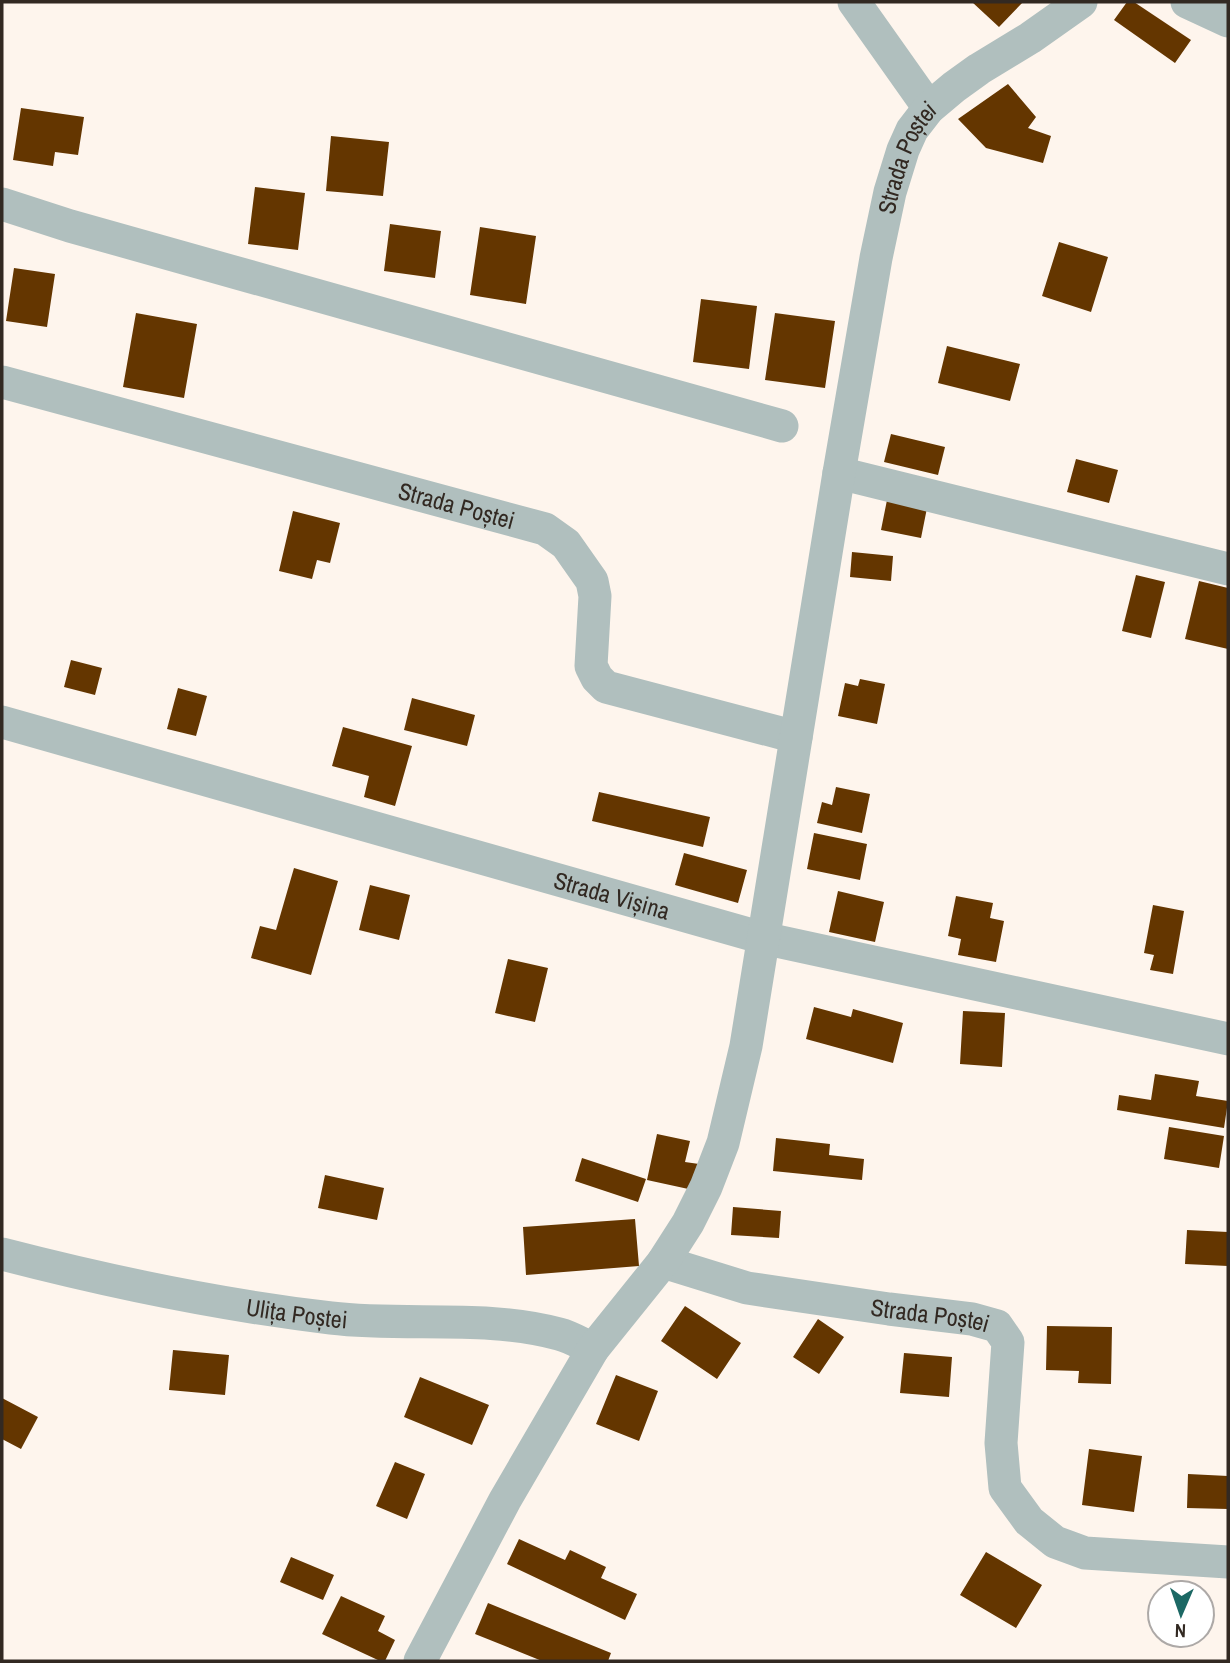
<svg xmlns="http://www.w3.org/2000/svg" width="1230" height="1663" font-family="'Archivo Narrow',sans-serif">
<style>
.building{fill:#643600}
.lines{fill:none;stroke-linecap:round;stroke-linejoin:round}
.minor{stroke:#b0bfbe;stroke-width:33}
.labels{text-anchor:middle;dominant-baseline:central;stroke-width:7;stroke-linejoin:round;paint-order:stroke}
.street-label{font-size:24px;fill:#322922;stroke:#fff}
</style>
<rect width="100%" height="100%" fill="#fef5ed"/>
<path class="building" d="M972 2H1023L999 27Z
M1127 2H1134L1191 40 1175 63 1114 20Z
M1008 84 1036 117 1028 128 1051 136 1043 163 986 148 958 119Z
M21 108 84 117 78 155 55 152 53 166 13 160Z
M331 136 389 142 383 196 326 191Z
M255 187 305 193 298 250 248 244Z
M390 224 441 231 435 278 384 271Z
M480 227 536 236 526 304 470 295Z
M1059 242 1108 257 1091 312 1042 296Z
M14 268 55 274 47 327 6 321Z
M701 299 757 306 749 369 693 362Z
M136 313 197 324 184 398 123 387Z
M775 313 835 321 825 388 765 380Z
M947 346 1020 364 1010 401 938 383Z
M891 434 945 447 938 475 884 462Z
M1076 459 1118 470 1109 503 1067 492Z
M889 490 929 498 921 538 881 530Z
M293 511 340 523 330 563 317 560 312 579 279 571Z
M852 552 893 556 891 581 850 577Z
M1136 575 1165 582 1151 638 1122 631Z
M1199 581 1228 588V649L1185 639Z
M71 660 102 668 95 695 64 687Z
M860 679 885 684 877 724 838 716 845 683 858 686Z
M178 688 207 696 196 736 167 729Z
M412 698 475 715 467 746 404 730Z
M343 727 412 746 395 806 364 797 369 776 332 766Z
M836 787 870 794 862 833 817 823 822 802 832 805Z
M599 792 710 817 703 847 592 821Z
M814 833 867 844 860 880 807 869Z
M684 853 747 870 738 903 675 885Z
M294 868 338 881 311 975 251 958 260 926 276 930Z
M370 885 410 895 399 940 359 930Z
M838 891 884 902 875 942 829 932Z
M956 896 993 903 990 918 1004 921 996 962 958 955 961 939 948 936Z
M1153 905 1184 911 1173 974 1150 970 1154 955 1144 953Z
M508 959 548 968 535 1022 495 1013Z
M814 1007 851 1017 853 1009 903 1023 893 1063 806 1039Z
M963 1011 1005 1013 1002 1067 960 1064Z
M1155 1074 1199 1081 1196 1096 1228 1101 1224 1128 1117 1110 1119 1095 1151 1100Z
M1169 1127 1224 1136 1219 1168 1164 1159Z
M657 1134 690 1141 685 1162 699 1164 693 1190 647 1180Z
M776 1138 830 1144 829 1155 864 1159 862 1180 773 1171Z
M582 1158 646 1179 638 1202 575 1181Z
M325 1175 384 1188 377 1220 318 1208Z
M733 1207 781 1211 779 1238 731 1235Z
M635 1219 639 1266 526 1275 523 1227Z
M1187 1230 1228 1232V1266L1185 1264Z
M685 1306 741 1343 717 1379 661 1341Z
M818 1319 844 1337 819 1374 793 1357Z
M1047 1326 1112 1327 1111 1384 1078 1383 1079 1371 1046 1370Z
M173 1350 229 1355 225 1395 169 1390Z
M904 1353 952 1357 949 1397 900 1393Z
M616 1375 658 1391 639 1441 596 1424Z
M420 1377 489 1405 472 1445 404 1417Z
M2 1398 38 1417 21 1449 2 1439Z
M1089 1449 1142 1456 1134 1512 1082 1505Z
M395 1462 425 1474 407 1519 376 1506Z
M1188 1474 1228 1476V1509L1187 1508Z
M519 1539 565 1560 570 1550 606 1567 601 1578 637 1594 625 1620 507 1564Z
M986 1552 1042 1585 1016 1628 960 1595Z
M291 1557 334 1575 323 1600 280 1582Z
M341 1596 385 1616 378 1631 395 1640 385 1661H380L322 1634Z
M488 1603 611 1653 608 1661H542L475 1634Z"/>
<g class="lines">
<g class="minor">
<path d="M854 2 929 108"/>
<path d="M1187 2 1228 21"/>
<path d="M2 204 70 226 782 426"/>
<path id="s1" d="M2 382 545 529 566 544 592 581 595 596 591 666 597 678 606 687 796 737"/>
<path d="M839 473 1228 569"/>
<path id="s2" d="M2 722 763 938 1228 1039"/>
<path id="s3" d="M2 1254C110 1282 220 1305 331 1318 406 1327 485 1314 559 1334 571 1337 582 1344 593 1349"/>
<path id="s4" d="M663 1262 747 1288 889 1309 972 1319 997 1326 1008 1342 1001 1443 1005 1488 1029 1521 1055 1542 1085 1553 1228 1562"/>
<path id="s5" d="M420 1661 505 1500 593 1349 663 1262 688 1223 706 1187 723 1143 746 1046 839 473 876 258 890 192 903 150 912 130 929 108 954 87 979 69 1030 38 1081 2"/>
</g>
</g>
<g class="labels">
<g class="street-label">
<text stroke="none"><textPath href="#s5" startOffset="1606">Strada Poștei</textPath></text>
<text stroke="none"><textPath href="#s1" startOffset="471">Strada Poștei</textPath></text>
<text stroke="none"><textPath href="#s2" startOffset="634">Strada Vișina</textPath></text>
<text stroke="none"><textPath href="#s3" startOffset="301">Ulița Poștei</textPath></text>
<text stroke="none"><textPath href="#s4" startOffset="273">Strada Poștei</textPath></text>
</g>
</g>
<rect width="1230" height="1663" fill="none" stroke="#322922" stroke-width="7"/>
<g transform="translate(1181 1614) rotate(182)"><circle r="33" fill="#ffffff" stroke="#ada9a7" stroke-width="2"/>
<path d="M0-5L12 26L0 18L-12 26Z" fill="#1c6864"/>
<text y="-10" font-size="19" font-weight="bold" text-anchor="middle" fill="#322922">N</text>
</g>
</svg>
